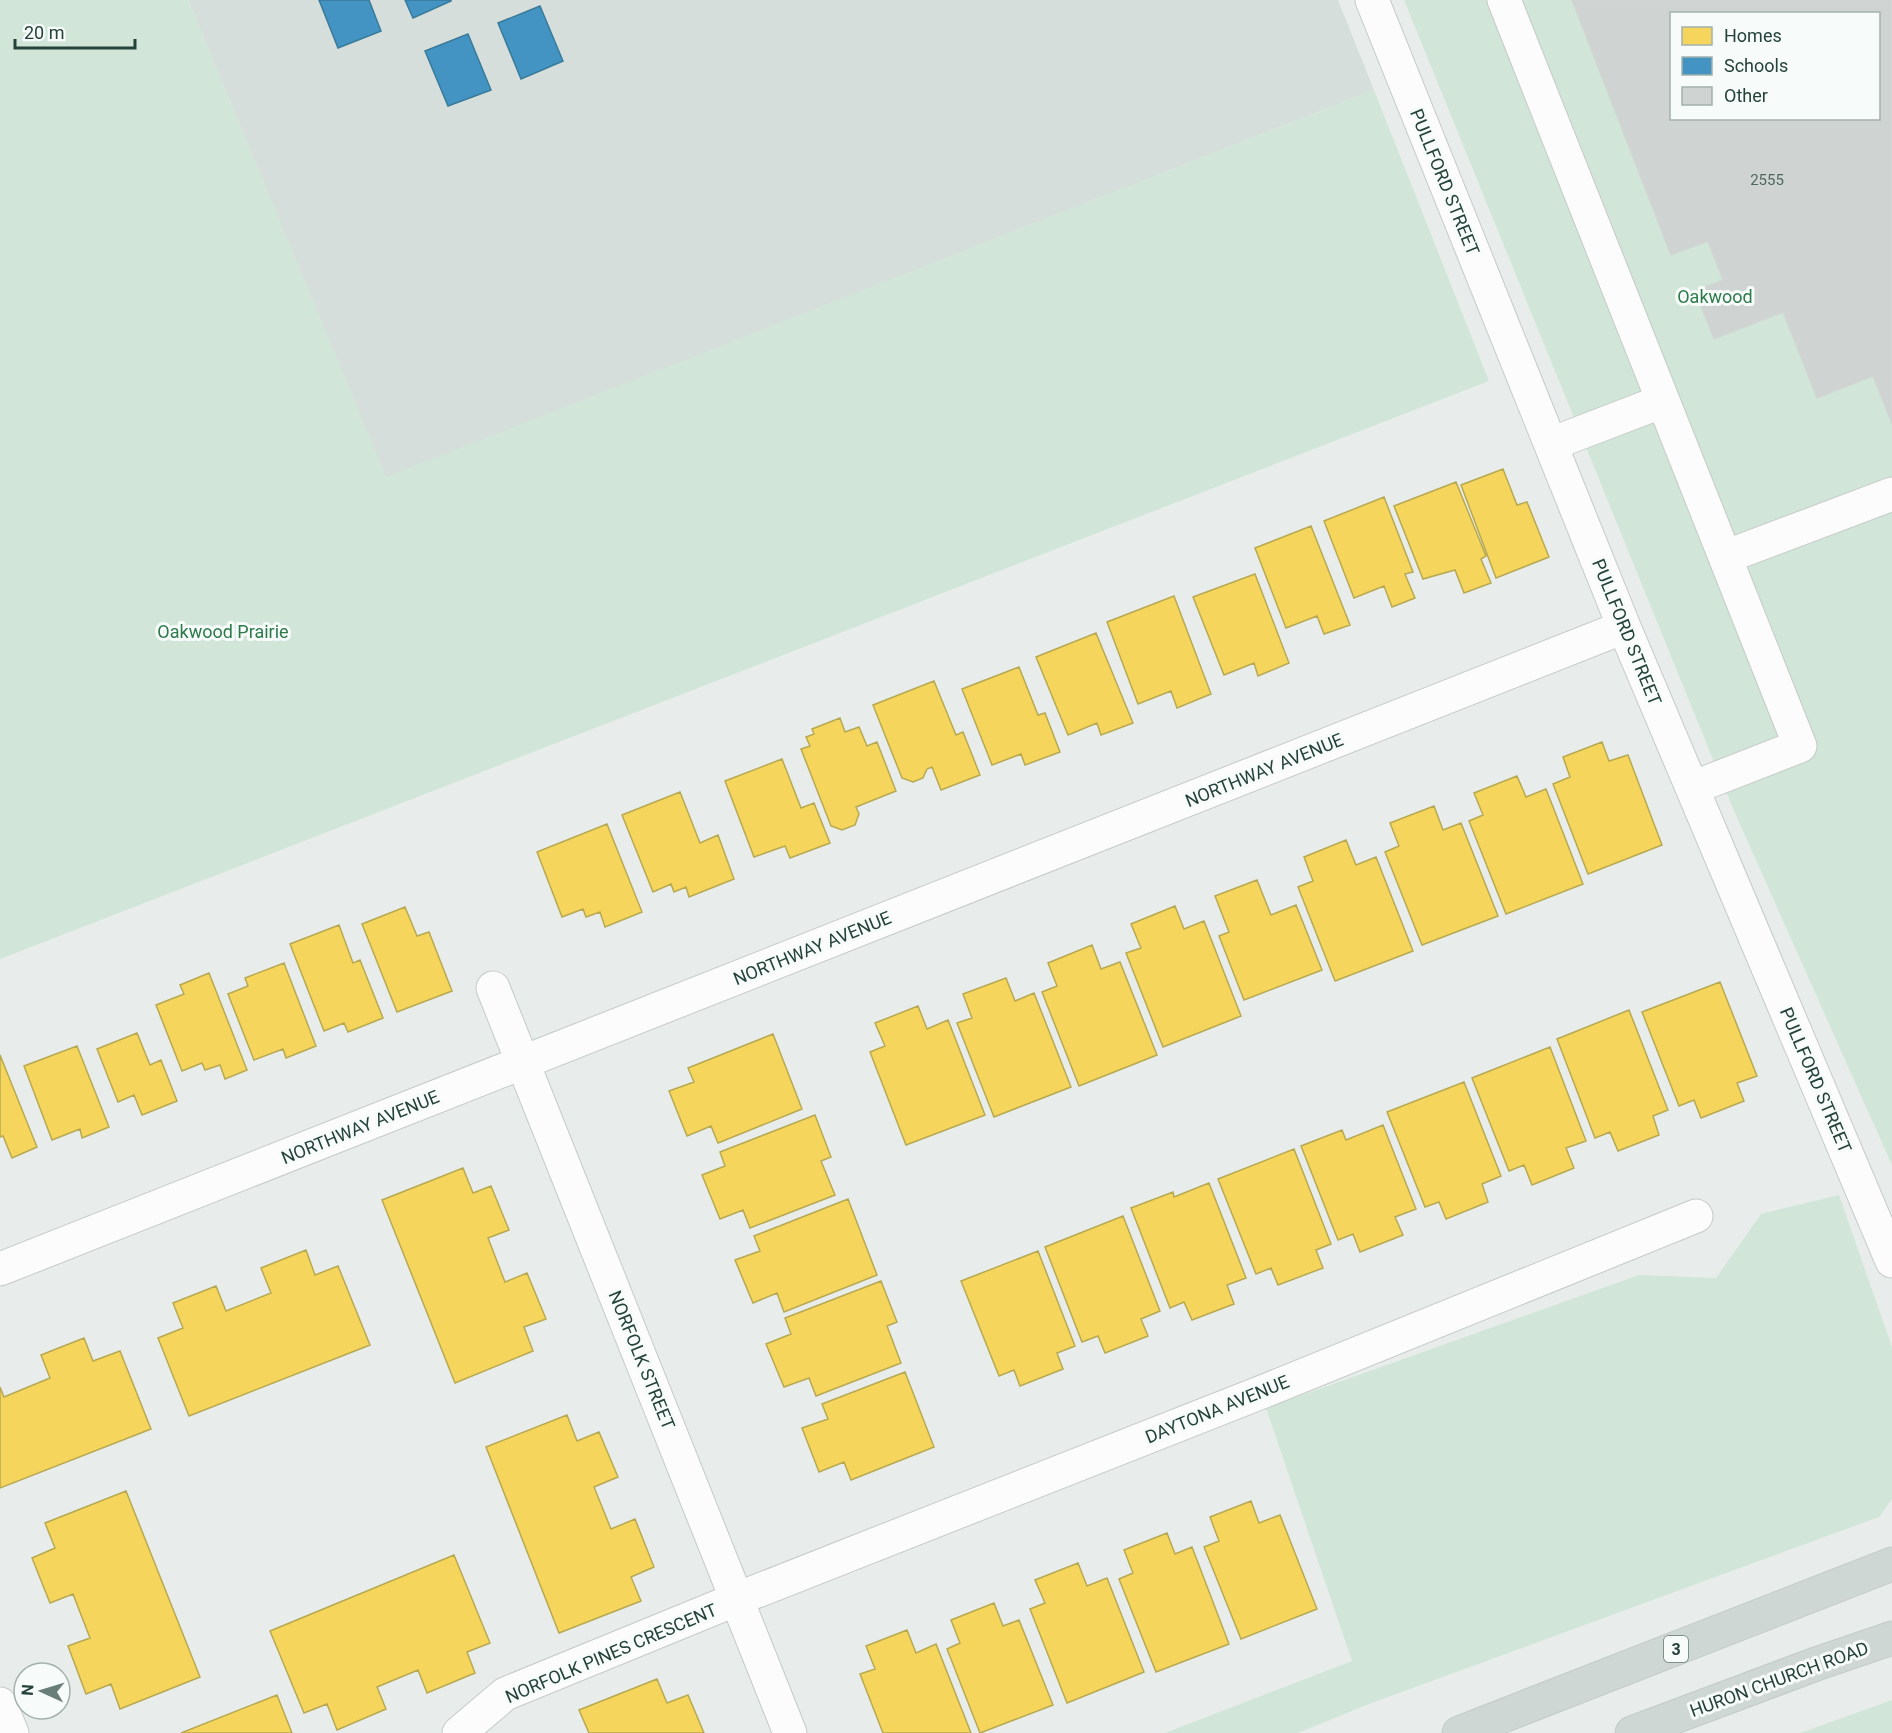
<svg xmlns="http://www.w3.org/2000/svg" width="1892" height="1733" font-family="Roboto,sans-serif">
<style>
.built{fill:#d6dedb}
.green{fill:#d1e6d8;fill-rule:evenodd}
.homes{fill:#f6d55c;stroke:#b7a952;stroke-width:1.5}
.schools{fill:#4393c3;stroke:#3a7b9a;stroke-width:1.5}
.building{fill:#cfd4d2;stroke:#d1d6d4;stroke-width:1.5;fill-rule:evenodd}
.lines{fill:none;stroke-linecap:round;stroke-linejoin:round}
.minor-casing{stroke:#c5cac8;stroke-width:35}
.major-casing{stroke:#c3ccc9;stroke-width:35}
.minor{stroke:#fcfcfc;stroke-width:33}
.major{stroke:#cfd7d5;stroke-width:33}
.labels{text-anchor:middle;dominant-baseline:central;stroke-width:6;stroke-linejoin:round;paint-order:stroke}
.number-label{font-size:15px;fill:#506761}
.shield{fill:#f7fbf9;stroke:#637a73;stroke-width:1.5}
.shield-label{font-size:16px;font-weight:bold;fill:#24423a}
.street-label{font-size:18px;fill:#24423a;stroke:#f7fbf9}
.park-label{font-size:18px;fill:#2d7a4b;stroke:#f7fbf9}
</style>
<rect width="100%" height="100%" fill="#e8edeb"/>
<path class="built" d="M188 0H1338L1374 90 386 478Z"/>
<path class="green" d="M0 0H188L386 477 1374 90 1489 381 0 959Z
M1404 0H1892V1165L1734 811ZM1672 14H1878V118H1672Z
M1839 1195 1892 1347V1499L1879 1517 1369 1704 1298 1733H1165L1352 1661 1266 1408 1639 1275 1716 1278 1761 1214Z
M1892 1700V1733H1800Z"/>
<path class="homes" d="M1503 469 1517 505 1527 502 1549 557 1496 578 1461 485Z
M1456 482 1486 556 1481 559 1491 583 1464 593 1455 570 1423 579 1394 506Z
M1384 497 1413 572 1405 574 1415 598 1392 607 1384 586 1354 598 1324 521Z
M1311 526 1350 625 1324 634 1317 616 1286 628 1255 548Z
M1255 574 1289 663 1258 676 1254 663 1224 675 1193 597Z
M1174 596 1211 694 1177 708 1171 691 1138 704 1107 622Z
M1096 633 1133 723 1101 735 1097 723 1068 735 1036 657Z
M1019 667 1038 715 1045 713 1060 752 1025 765 1021 754 992 765 962 689Z
M934 681 956 735 963 732 980 775 941 790 932 767 927 769 923 778 913 782 902 778 873 705Z
M840 718 845 732 859 727 867 746 877 742 896 791 856 807 859 814 855 825 842 830 831 826 801 749 810 746 806 737 814 734 812 729Z
M1602 742 1609 761 1628 755 1662 845 1588 874 1553 784 1570 777 1563 757Z
M782 759 801 808 814 803 830 843 790 858 785 846 754 857 725 781Z
M1517 776 1526 797 1546 789 1583 884 1506 914 1469 821 1483 815 1474 793Z
M680 792 700 843 718 835 734 879 689 897 686 887 674 892 671 884 653 892 622 815Z
M1434 806 1443 830 1461 823 1498 916 1422 945 1385 852 1399 846 1390 823Z
M607 824 642 912 605 927 600 912 586 917 583 909 562 917 537 852Z
M1346 840 1356 865 1376 857 1413 951 1335 981 1298 887 1313 881 1304 857Z
M1257 880 1271 915 1296 905 1322 970 1244 1000 1219 936 1229 932 1215 896Z
M1175 906 1184 929 1204 921 1241 1016 1163 1047 1126 953 1141 948 1131 924Z
M405 907 417 936 429 932 452 991 397 1012 362 924Z
M339 925 353 963 360 960 383 1018 348 1032 344 1023 324 1031 290 944Z
M1092 945 1101 969 1120 962 1157 1055 1079 1086 1042 992 1057 986 1048 963Z
M284 963 316 1046 286 1058 283 1049 254 1060 228 994 248 986 245 978Z
M209 973 247 1070 225 1079 220 1065 205 1070 202 1063 182 1071 156 1005 184 994 180 985Z
M1006 978 1015 1001 1034 993 1071 1087 994 1117 957 1023 972 1018 963 994Z
M1720 982 1757 1076 1737 1083 1744 1101 1701 1118 1694 1100 1679 1106 1642 1012Z
M918 1006 927 1029 948 1020 985 1115 906 1145 870 1052 885 1046 875 1023Z
M1629 1010 1668 1110 1653 1116 1659 1135 1618 1151 1610 1132 1595 1138 1557 1039Z
M137 1033 150 1065 161 1060 177 1101 142 1115 134 1095 118 1102 97 1049Z
M773 1034 802 1109 718 1143 711 1126 687 1136 669 1091 694 1082 688 1068Z
M77 1046 109 1127 82 1138 80 1129 52 1140 24 1066Z
M1550 1047 1586 1141 1566 1148 1574 1168 1532 1185 1524 1165 1509 1171 1472 1078Z
M0 1055 37 1147 12 1158 3 1136 0 1137Z
M1464 1082 1501 1176 1482 1184 1488 1202 1446 1219 1439 1202 1425 1207 1387 1112Z
M815 1115 831 1157 821 1161 835 1195 750 1228 743 1210 720 1219 702 1175 725 1166 720 1152Z
M1383 1125 1416 1209 1395 1217 1403 1235 1360 1252 1353 1234 1338 1240 1301 1146 1342 1130 1346 1140Z
M1294 1149 1331 1244 1316 1250 1323 1268 1278 1285 1271 1268 1256 1274 1218 1179Z
M463 1168 473 1193 491 1186 509 1230 488 1238 505 1282 527 1273 546 1319 524 1327 533 1351 455 1383 382 1200Z
M1209 1183 1246 1278 1227 1285 1234 1304 1192 1320 1184 1302 1170 1308 1131 1208 1173 1192 1174 1197Z
M848 1199 877 1275 784 1312 777 1293 753 1303 735 1260 760 1251 754 1236Z
M1123 1216 1160 1311 1141 1319 1148 1336 1105 1353 1098 1336 1082 1342 1045 1247Z
M306 1250 315 1275 338 1266 370 1345 189 1416 158 1338 183 1328 173 1303 216 1286 226 1311 271 1293 261 1268Z
M1038 1251 1075 1346 1057 1353 1063 1369 1020 1386 1014 1370 999 1376 961 1281Z
M881 1281 897 1322 887 1326 901 1363 816 1396 809 1378 784 1387 766 1344 791 1334 785 1318Z
M84 1338 93 1361 120 1351 151 1429 0 1488V1387L4 1397 50 1378 41 1355Z
M905 1372 934 1447 851 1480 844 1462 819 1472 802 1428 828 1419 822 1404Z
M567 1415 577 1441 599 1432 618 1477 594 1487 611 1529 635 1519 654 1567 631 1577 641 1601 559 1633 486 1447Z
M126 1491 200 1677 120 1709 111 1684 86 1694 68 1646 90 1638 73 1594 50 1603 32 1558 55 1548 45 1523Z
M1251 1501 1259 1523 1280 1515 1317 1609 1241 1639 1204 1547 1219 1541 1210 1517Z
M1167 1533 1175 1554 1192 1547 1229 1644 1156 1672 1119 1579 1133 1573 1124 1550Z
M454 1555 490 1643 467 1652 475 1673 427 1693 418 1670 377 1687 386 1709 337 1730 327 1704 304 1713 270 1631Z
M1078 1563 1087 1586 1107 1578 1144 1672 1067 1703 1030 1609 1045 1603 1035 1580Z
M994 1603 1003 1626 1019 1620 1053 1705 980 1733 947 1649 960 1643 951 1620Z
M907 1630 916 1653 936 1644 971 1733H883L860 1674 875 1669 866 1646Z
M657 1679 667 1703 688 1695 704 1733H589L579 1710Z
M277 1695 292 1733H181Z"/>
<path class="schools" d="M319 0H369L381 31 338 48Z
M405 0H451V1L413 18Z
M540 6 563 61 521 79 498 23Z
M468 34 491 90 448 106 425 51Z"/>
<path class="building" d="M1572 0H1892V424L1873 376 1817 398 1783 312 1714 339 1695 291 1723 280 1708 241 1671 255ZM1672 14H1878V118H1672Z"/>
<g class="lines">
<defs>
<path id="minor" d="M1372 0 1624 627 1892 1261
M1504 0 1800 746 1692 788
M1551 444 1663 401
M1725 557 1892 494
M493 988 790 1733
M0 1269 1624 627
M0 1704 12 1733
M459 1733 505 1694 737 1599 1267 1390 1696 1216"/>
<path id="major" d="M1459 1733 1892 1564
M1632 1733 1816 1664 1892 1638"/>
</defs>
<use href="#minor" class="minor-casing"/>
<use href="#major" class="major-casing"/>
<use href="#minor" class="minor"/>
<use href="#major" class="major"/>
</g>
<g class="labels">
<g class="number-label">
<text x="1767" y="180">2555</text>
</g>
<rect class="shield" x="1664" y="1636" width="24" height="26" rx="4.5"/>
<g class="shield-label">
<text x="1676" y="1649">3</text>
</g>
<g class="street-label">
<text transform="translate(1445 182) rotate(68)">PULLFORD STREET</text>
<text transform="translate(1627 632) rotate(68)">PULLFORD STREET</text>
<text transform="translate(1264 770) rotate(-22)">NORTHWAY AVENUE</text>
<text transform="translate(812 948) rotate(-22)">NORTHWAY AVENUE</text>
<text transform="translate(1816 1080) rotate(67)">PULLFORD STREET</text>
<text transform="translate(360 1127) rotate(-22)">NORTHWAY AVENUE</text>
<text transform="translate(642 1360) rotate(68)">NORFOLK STREET</text>
<text transform="translate(1217 1409) rotate(-22)">DAYTONA AVENUE</text>
<text transform="translate(611 1653) rotate(-23)">NORFOLK PINES CRESCENT</text>
<text transform="translate(1779 1679) rotate(-20)">HURON CHURCH ROAD</text>
</g>
<g class="park-label">
<text x="1715" y="296">Oakwood</text>
<text x="223" y="631">Oakwood Prairie</text>
</g>
</g>
<rect x="1670" y="12" width="210" height="108" fill="#f7fbf9" stroke="#a3b1ad" stroke-width="1.5"/>
<rect x="1682" y="27" width="30" height="18" fill="#f6d55c" stroke="#a3b1ad" stroke-width="1.5"/>
<text x="1724" y="42" font-size="18" fill="#24423a">Homes</text>
<rect x="1682" y="57" width="30" height="18" fill="#4393c3" stroke="#a3b1ad" stroke-width="1.5"/>
<text x="1724" y="72" font-size="18" fill="#24423a">Schools</text>
<rect x="1682" y="87" width="30" height="18" fill="#cfd4d2" stroke="#a3b1ad" stroke-width="1.5"/>
<text x="1724" y="102" font-size="18" fill="#24423a">Other</text>
<g transform="translate(42 1691) rotate(274)"><circle r="28" fill="#f7fbf9" stroke="#a3b1ad" stroke-width="1.5"/>
<path d="M0-4.5L10 22L0 15L-10 22Z" fill="#697e78"/>
<text y="-9" font-size="16" font-weight="bold" text-anchor="middle" fill="#24423a">N</text>
</g>
<path d="M15 39v9h120v-9" fill="none" stroke="#24423a" stroke-width="3"/>
<text x="24" y="39" font-size="18" fill="#24423a" stroke="#f7fbf9" stroke-width="4.5" paint-order="stroke">20 m</text>
</svg>
